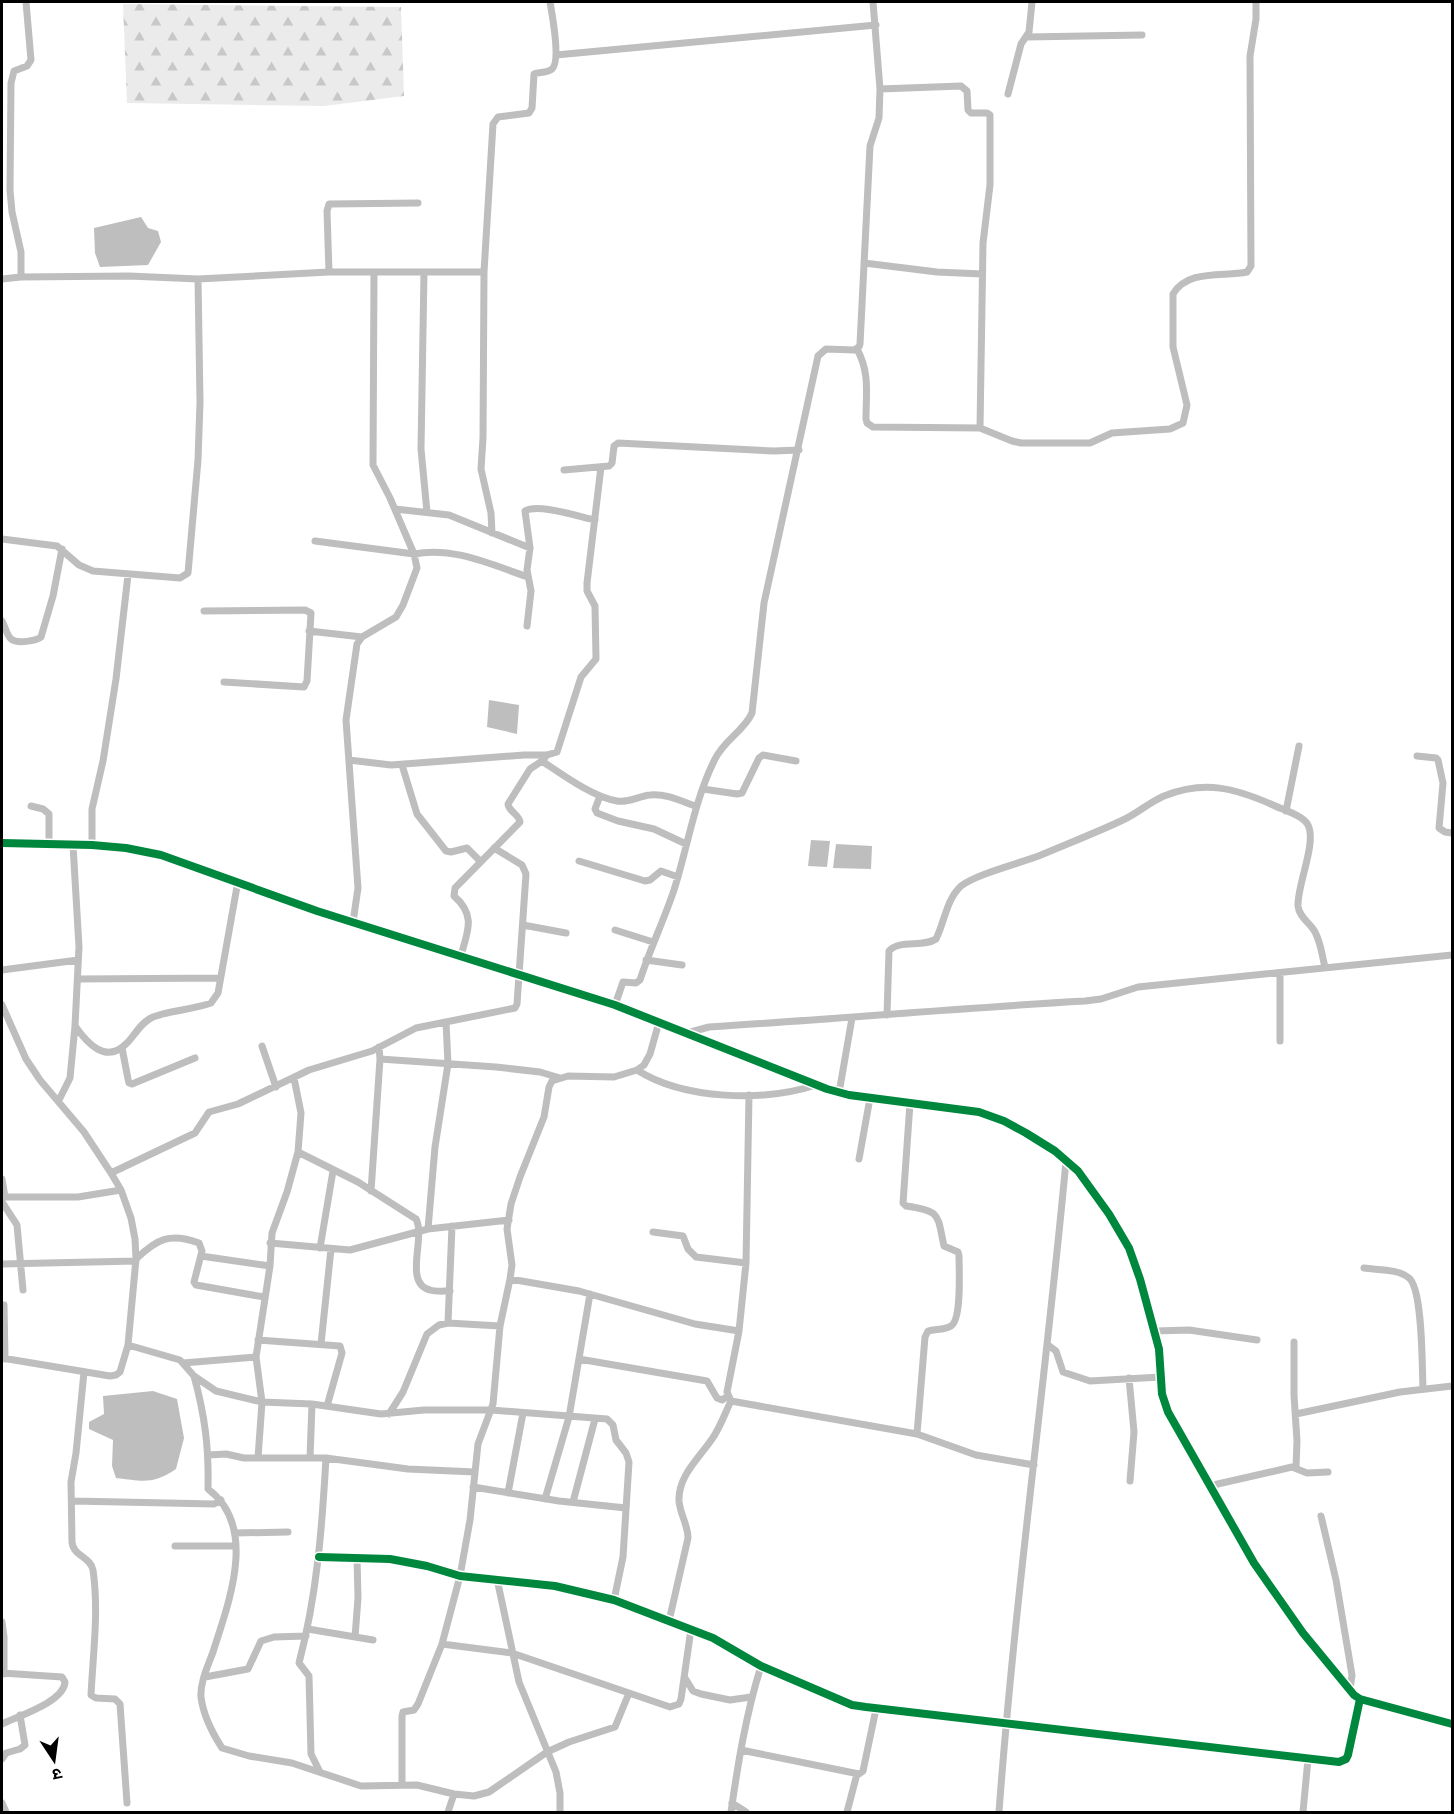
<svg xmlns="http://www.w3.org/2000/svg" width="1454" height="1814" font-family="'IBM Plex Sans','Noto Sans Devanagari',sans-serif">
<style>
.forest{fill:url(#forest-firs)}
.water{fill:#bebebe}
.lines{fill:none;stroke-linecap:round;stroke-linejoin:round}
.minor{stroke:#bebebe;stroke-width:7}
.tertiary{stroke:#bebebe;stroke-width:8}
.cycleway-casing{stroke:#fff;stroke-width:11}
.cycleway{stroke:#00873e;stroke-width:8}
</style>
<defs>
<pattern id="forest-firs" width="22" height="20" patternUnits="userSpaceOnUse" patternTransform="scale(1.5)"><rect width="22" height="20" fill="#ebebeb"/><path d="M5 1l3.5 6h-7zM16 11l3.5 6h-7z" fill="#c8c8c8"/></pattern>
</defs>
<rect width="100%" height="100%" fill="#fff"/>
<path class="forest" d="M123 4 401 7 404 96 324 106 127 103Z"/>
<path class="water" d="M141 217 148 228 158 231 161 242 148 265 100 267 95 253 94 228Z
M489 700 519 705 517 734 487 727Z
M811 840 830 841 827 867 808 866Z
M836 844 872 846 871 869 833 868Z
M153 1391 177 1399 184 1438 176 1469C152 1485 143 1481 116 1478L112 1466 113 1440 89 1429V1422L104 1414 103 1396Z"/>
<g class="lines">
<path class="minor" d="M1027 37 1142 35
M556 55 876 25
M880 89 961 86 967 91 968 110 971 113H987L990 115V185L983 243 980 428
M1008 94 1021 44 1029 32 1032 2
M864 263 937 272 982 274
M329 272 327 211 329 204 418 203
M424 272 421 449 427 512
M21 277V252L12 212 10 190 11 83 14 71 27 66 31 60 26 2
M2 279 21 277 129 276 198 279 329 272H484
M857 349C870 373 866 393 866 419L867 423 873 427 980 428 1012 441 1021 443H1090L1112 433 1170 429 1183 423 1187 405 1173 347V294C1188 269 1223 277 1247 272L1251 266 1250 56 1256 19V2
M564 470 609 466 612 463 614 446 618 443 774 451 799 450
M395 509 449 515 530 548
M492 533 491 513 481 469 483 438 484 272 493 124 498 117 529 113 532 108 534 74C539 72 548 73 552 69 561 61 552 14 550 2
M2 539 57 546 79 565 93 571 180 578 188 573 198 460 200 402 198 279
M315 541 414 554C453 546 492 565 528 577
M204 611 305 610 311 613 307 681 304 687 224 682
M2 621C5 626 7 636 11 639 17 644 36 641 41 637L53 596 62 549
M527 626 531 591 527 570 530 548 525 511C538 503 580 517 595 520
M309 631 362 637
M1417 756 1436 758 1438 760 1443 783 1439 828 1445 832 1452 833
M349 760 391 765 524 755H547L557 752 581 677 596 659 595 606 587 591V583L601 467
M542 761C563 775 593 797 617 801 629 803 639 796 650 795 665 793 681 801 695 806
M402 765 417 814 446 851 451 852 467 848 480 861
M703 789 737 794 742 793 759 758 763 755 796 761
M600 796 595 809 597 813 618 821 654 829 686 844
M31 806 43 809 49 814V845
M1286 811 1299 746
M92 845V809L103 761 116 679 128 575
M579 861 645 881 650 880 661 871 678 877
M353 922 358 888 346 720 357 644 362 637 396 617 403 605 417 568 414 554 390 498 373 465 374 272
M523 925 566 933
M615 930 653 942
M461 955C468 931 476 915 454 896L455 888 520 822C519 814 509 812 508 804L530 769 542 761 547 755
M646 960 682 965
M2 970 78 960
M78 979 219 978
M2 1005 26 1059 40 1080 84 1132 111 1173 121 1190 131 1218 135 1239 136 1259 128 1345 120 1372 116 1375 110 1376 2 1358
M615 1005 623 982 636 983 640 980C650 949 664 920 674 890 688 846 694 801 715 759 725 739 744 731 752 713L764 603 818 356 826 349 854 350 859 347 860 344 870 146 879 118 880 89 873 2
M887 1015 889 951C899 939 923 948 936 939 945 921 946 900 961 886 976 874 1021 863 1041 855 1069 843 1098 832 1125 819 1139 812 1150 802 1164 796 1205 780 1235 788 1273 805 1283 810 1303 815 1308 825 1317 843 1297 885 1298 906 1299 917 1310 923 1315 932 1321 943 1322 956 1325 967
M75 1026C87 1043 106 1065 127 1043 135 1035 141 1022 153 1017 171 1010 192 1010 211 1003L218 993 238 881
M687 1033 709 1027C835 1019 960 1008 1085 1001L1101 999 1138 987 1452 955
M1280 1041V974
M262 1046 276 1087
M122 1048 128 1079 129 1083 132 1084 195 1058
M380 1059 496 1067 540 1072 560 1078
M637 1070C684 1100 764 1102 816 1085
M839 1093 852 1018
M749 1095 746 1263 739 1331 727 1392 731 1401 917 1434 976 1455 1034 1465
M59 1100 70 1078 75 1026 79 947 73 845
M910 1103 903 1203 906 1206C942 1211 937 1215 944 1246L958 1252 959 1256C959 1269 962 1319 951 1326 945 1330 935 1329 928 1331L925 1337 917 1434
M298 1152 358 1182 416 1219C426 1238 403 1283 430 1290 436 1292 444 1291 450 1291
M859 1159 870 1098
M111 1173 195 1133 209 1112 238 1104 309 1070 372 1051 416 1028 515 1008 517 1004 526 874 522 865 494 848
M2 1179 5 1197
M371 1191 380 1059 379 1047
M2 1197H78L121 1190
M2 1202 17 1225 23 1290
M428 1229 435 1147 448 1064 446 1022
M653 1232 683 1236 688 1249 696 1257 746 1263
M270 1243 350 1250 428 1229 509 1220
M320 1248 333 1171
M201 1256 270 1266
M136 1259C157 1239 170 1232 199 1243L202 1251 194 1282 196 1285 264 1297
M2 1264 136 1261
M1364 1268C1377 1270 1399 1269 1409 1278 1423 1289 1422 1369 1423 1388
M510 1279 579 1291 695 1324 739 1331
M4 1305 5 1359
M448 1323 452 1226
M1154 1331 1189 1330 1257 1340
M258 1340 340 1346 342 1353 327 1406
M1294 1342V1395L1297 1441 1296 1467
M321 1344 331 1249
M128 1345 180 1360 194 1376 216 1391 262 1402 312 1404 381 1414 424 1410H491L607 1419 613 1425 616 1440 626 1453 629 1462 623 1557 614 1600
M1048 1345 1056 1351 1063 1372 1090 1381 1161 1377
M579 1359 707 1381 717 1398 722 1400 728 1396
M183 1363 256 1357
M84 1372 76 1453 71 1482 72 1542C73 1556 91 1557 93 1570 99 1612 93 1653 91 1695L96 1698 115 1699 120 1704 127 1803
M194 1376C205 1416 209 1448 208 1489 259 1527 228 1604 213 1652 208 1666 200 1682 201 1697 203 1714 213 1734 222 1748L249 1756 292 1763 361 1786 417 1785 454 1794 474 1796 489 1792 547 1752 569 1742 615 1727 629 1693
M1129 1378 1134 1432 1130 1481
M389 1414 403 1392 427 1334 439 1325 448 1323 500 1326
M1296 1414 1400 1392 1452 1386
M208 1455 226 1454 244 1458H326L408 1469 475 1472
M258 1458 262 1402 256 1357 270 1266 272 1233 287 1192 298 1152 301 1113 294 1078
M310 1458 312 1404
M1209 1486 1292 1467 1307 1473 1328 1472
M473 1487 559 1501 626 1508
M508 1493 523 1413
M545 1499 569 1417 590 1294
M73 1501 214 1504 221 1500
M573 1502 595 1419
M1321 1516 1336 1580 1352 1675 1350 1690
M235 1533 288 1532
M175 1546H235
M319 1557 390 1559 427 1566 460 1576 555 1586 614 1600 713 1638 761 1666 852 1705 866 1707 1339 1762 1346 1759 1348 1755 1360 1699
M497 1579 519 1682 556 1772 560 1793V1812
M669 1621 688 1538C688 1525 680 1514 679 1501 678 1476 699 1458 712 1439 720 1428 725 1413 731 1401
M2 1622 4 1637V1674
M308 1629 373 1640
M355 1637 358 1598 357 1558
M442 1644 512 1653 670 1707 679 1704 681 1699 691 1629
M2 1673 62 1677 65 1682C64 1702 18 1716 2 1724
M205 1677 248 1669 261 1641 274 1637 306 1636
M685 1678 693 1691 701 1694 730 1700 751 1697
M741 1750 859 1774 863 1771 876 1709
M2 1759 6 1753 20 1749 25 1745 20 1715
M320 1772 311 1754 309 1676 299 1663C317 1595 322 1528 326 1458
M402 1784V1716L403 1712 414 1710 418 1704 442 1644 460 1576 470 1520 478 1444 493 1404 500 1326 510 1279 512 1265 507 1229 511 1204 520 1177 544 1117 549 1087 552 1081 568 1076 614 1077 637 1070 644 1065 650 1054 659 1022
M2 1803 6 1812
M732 1803 746 1812
M448 1812 454 1794
M731 1812C738 1763 746 1714 761 1666
M847 1812 857 1774
M999 1812C1015 1595 1046 1378 1066 1161
M1303 1812 1308 1759"/>
<path class="tertiary" d="M2 843 92 845 126 848 161 855 317 911 615 1005 827 1089 849 1095 979 1112 1004 1121 1026 1133 1055 1151 1078 1171 1109 1214 1129 1248 1140 1279 1159 1349 1162 1394 1168 1412 1254 1563 1303 1633 1354 1695 1360 1699 1452 1724"/>
<defs>
<path id="cycleway" d="M2 843 92 845 126 848 161 855 317 911 615 1005 827 1089 849 1095 979 1112 1004 1121 1026 1133 1055 1151 1078 1171 1109 1214 1129 1248 1140 1279 1159 1349 1162 1394 1168 1412 1254 1563 1303 1633 1354 1695 1360 1699 1452 1724
M319 1557 390 1559 427 1566 460 1576 555 1586 614 1600 713 1638 761 1666 852 1705 866 1707 1339 1762 1346 1759 1348 1755 1360 1699"/>
</defs>
<use href="#cycleway" class="cycleway-casing"/>
<use href="#cycleway" class="cycleway"/>
</g>
<rect width="1454" height="1814" fill="none" stroke="#000000" stroke-width="6"/>
<g transform="translate(54 1760) rotate(167)" stroke="#ffffff" stroke-width="4.5" paint-order="stroke">
<path d="M0-4.5L10 22L0 15L-10 22Z" fill="#000000"/>
<text y="-9" font-size="16" font-weight="bold" text-anchor="middle" fill="#000000">उ</text>
</g>
</svg>
